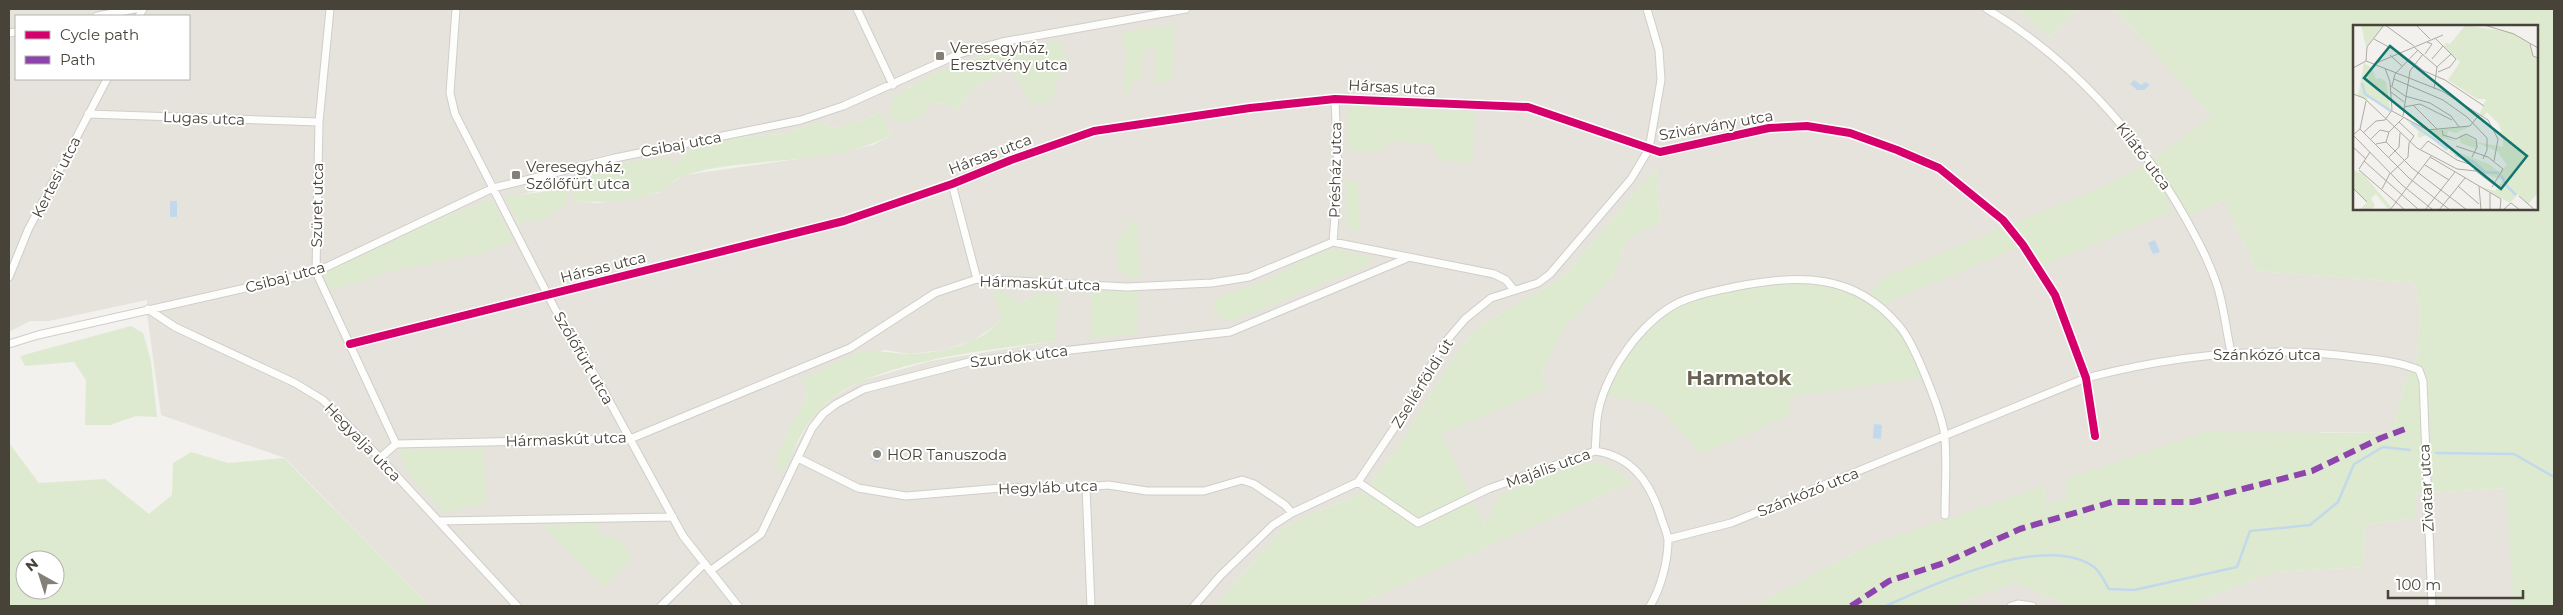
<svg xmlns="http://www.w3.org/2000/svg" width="2563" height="615" font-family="Montserrat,sans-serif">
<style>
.residential{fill:#e5e3db;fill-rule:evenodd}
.green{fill:#deead0;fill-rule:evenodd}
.water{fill:#c2d8eb}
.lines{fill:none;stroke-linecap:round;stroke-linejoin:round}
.stream{stroke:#c2d8eb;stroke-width:2.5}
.minor-casing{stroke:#d0ceca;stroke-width:9}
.minor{stroke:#fdfdfc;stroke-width:7}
.quiet{stroke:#8e44ad;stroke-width:6;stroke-dasharray:12 6;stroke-linecap:butt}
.cycleway-casing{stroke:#fff;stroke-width:11}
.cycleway{stroke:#d6006c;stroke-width:8}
.poi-dot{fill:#838078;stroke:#fff;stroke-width:2}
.labels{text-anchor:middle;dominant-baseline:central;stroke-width:4;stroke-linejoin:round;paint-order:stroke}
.poi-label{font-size:15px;fill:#474339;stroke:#fff;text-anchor:start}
.street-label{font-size:15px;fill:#474339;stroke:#fff}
.district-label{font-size:20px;font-weight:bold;fill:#696152;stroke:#fff}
.inset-river{fill:none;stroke:#c2d8eb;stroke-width:2.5}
.inset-road{fill:none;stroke:#aeaba5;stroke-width:1}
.view{fill:#0f766e;fill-opacity:0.15;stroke:#0f766e;stroke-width:2.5}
.inset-edge{fill:none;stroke:#474339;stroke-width:2.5}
</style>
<rect width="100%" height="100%" fill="#f2f1ed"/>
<path class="residential" d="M9 9H2017L2050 37 2076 9H2115L2212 116 2185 218 2224 200 2257 271 2415 283 2420 312 2417 357 2405 382 2392 433 2322 432 2066 479 2068 498 2046 505 2044 487 1868 546 1754 606H1354L1632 482 1485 525 1440 433 1546 389 1542 372 1565 327 1612 278 1627 240 1660 222 1656 168 1564 276 1477 328 1454 357 1398 447 1363 493 1302 518 1281 530 1215 606H430L285 458 161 415 147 314V300L49 321H30L9 332ZM16 16H189V79H16ZM1003 50 1066 58 1061 69 1032 105 1018 79 1009 68 974 87 957 110 944 103 927 105 907 88 963 62ZM880 112 891 135 873 145 834 154 684 175 658 193 636 198 598 203 574 201 572 188 539 222 525 219 519 225 506 198 541 190 563 189 575 176 589 180 673 165 696 146 728 138 780 134 821 122 833 128 862 121ZM492 199 512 242 478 254 322 282 323 274 426 225ZM994 291 1018 303 1037 294 1055 341 930 361 861 381 832 398 814 415 789 458 787 467 776 456 808 394 803 380 884 350 910 354 943 350 972 341 995 326 1001 319ZM595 522 600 535 543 527H544Z
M2507 488 2514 606H2187L2273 572 2364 567 2365 525 2415 518 2414 494Z
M2016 582 2068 606H1952Z"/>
<path class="green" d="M2017 9H2076L2050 37Z
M2115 9H2554V606H2514L2506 488 2415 494V518L2365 525 2364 567 2273 572 2187 606H2068L2016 582 1952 606H1754L1868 546 2044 486 2046 505 2067 498 2066 479 2205 432 2392 433 2405 382 2417 357 2420 312 2415 283 2257 271 2224 200 2185 218 2151 166 2172 211 2042 266 2023 245 1893 300 1882 307 1911 345 1926 377 1790 397V415L1701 454 1658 406 1603 394 1632 345 1659 316 1685 300 1710 292 1806 278 1849 288 1863 298 1888 275 2091 192 2149 163 2212 116ZM2354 26H2537V209H2354Z
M1175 25 1172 82 1154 83 1157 51 1145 48 1140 68 1144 79 1131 82 1129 93H1123L1127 56 1122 32Z
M1060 41 1066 58 1050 102 1032 105 1018 79 1009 68 974 87 957 110 944 103 928 105 922 116 904 123 890 117 892 100C939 62 1001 50 1060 41Z
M1347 106 1475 112 1472 163 1441 160 1431 144 1389 141 1380 152 1348 150Z
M880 112 891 135C830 168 751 155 685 175 675 178 667 190 656 193 630 202 600 203 573 201L572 188 568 192 566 204 539 222 525 219 520 226 505 197 563 189 575 176 589 180 604 167 667 157 673 165 696 146 728 138 780 134 821 122 833 128 862 121Z
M1656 168 1660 222 1627 240 1612 278 1565 327 1542 372 1546 389 1441 434 1485 525 1500 495C1525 486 1574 461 1599 463 1610 464 1623 475 1632 482L1354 606H1215L1281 530 1302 518 1363 493 1398 447 1454 357 1477 328 1564 276Z
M1346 177 1358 184 1359 231 1347 228Z
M492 199 513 242 478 254 393 271 328 291 322 282V274L426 225Z
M1128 222H1137L1140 277 1125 278 1118 266V241L1129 229Z
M1336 249 1371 257 1370 264 1233 321 1223 319 1213 309 1215 298 1265 281 1306 258Z
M1092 289 1137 292V334L1091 339Z
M993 291 1009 294 1018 303 1037 294 1053 293 1059 299 1055 341C991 350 885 359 832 398 812 414 794 443 787 467L777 472 776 456 808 394 802 380C819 372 844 356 861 352 878 349 894 354 910 354 939 353 983 344 1001 319Z
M131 326 143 333 151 361 157 417 136 416 110 425H85L86 380 74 362 25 366 20 356Z
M9 443 39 483 105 479 149 514 172 495 173 463 191 452 228 463 284 458 430 606H9ZM25 560H55V590H25Z
M484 449 486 503 444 513 410 476 398 450Z
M596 521 600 535 618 538 632 558 604 587 543 527Z"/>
<path class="water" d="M2134 80 2141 85 2145 82 2150 85 2144 90H2137L2130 84Z
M170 201H177V217H170Z
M2155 240 2160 252 2153 254 2148 243Z
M1874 424 1882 425 1881 439 1873 438Z
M876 447 883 449 878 462 871 459Z"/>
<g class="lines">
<path class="stream" d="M2436 453 2514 454 2554 477
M1886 606C1933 584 2047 532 2094 567 2100 571 2105 583 2109 589L2134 590 2237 567 2250 531 2310 525 2338 502 2354 464 2383 447 2410 450"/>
<defs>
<path id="minor" d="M330 9 319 122 316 272 396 444
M456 9 450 93 455 114 555 309 600 384 683 536 738 606
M857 9 893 85
M1987 9C2071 59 2138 134 2186 219 2198 241 2209 261 2217 285 2224 306 2226 330 2231 352
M97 16 135 9
M139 16 143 9
M9 33 16 32
M88 114 319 122
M952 184 977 279
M1333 242 1338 176 1335 99
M9 277 28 230 107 79
M148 309 175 327 295 383 323 400 380 458 517 606
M9 344 38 335 316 272 493 188 615 158 801 120 843 106 959 54 1002 42 1186 9
M350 344 844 221 952 184 1011 160 1094 131 1250 108 1335 99 1528 107 1660 152 1769 128 1807 126 1850 133 1897 150 1939 168 2003 220 2023 245 2055 295 2086 378 2095 436
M1595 451C1596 440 1596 430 1597 420 1599 398 1611 373 1624 354 1635 337 1652 319 1669 308 1687 296 1712 292 1734 287 1797 275 1854 271 1900 327 1914 343 1944 417 1945 439 1947 464 1945 489 1945 515
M380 458 396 444 630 439 850 348 935 293 977 279 1127 287 1212 283 1249 277 1333 242 1494 274 1506 280 1514 290
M798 458 858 488 906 496 1001 488 1086 487 1108 485 1147 491H1204L1242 480 1254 484 1285 505 1292 513
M1358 482 1418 523 1488 489 1595 451C1631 456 1649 481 1660 514 1662 522 1667 531 1668 540 1668 561 1661 588 1650 606
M1086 487 1091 606
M439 521 673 517
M1668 539 1731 523 2086 378C2175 355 2264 345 2355 357 2377 360 2398 361 2419 370L2423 381 2432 606
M710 571 761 534 812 428 823 414 836 404 864 389 973 361 1230 332 1405 259
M661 606 704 564
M1194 606 1221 575 1273 525 1292 513 1358 482 1409 406 1442 346 1465 319 1491 298 1538 283 1550 274 1631 179 1649 149 1661 80 1659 50 1647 9
M2011 606 2018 604 2032 606"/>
</defs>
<use href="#minor" class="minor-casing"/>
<use href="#minor" class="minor"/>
<path class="quiet" d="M1851 606 1889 581 1944 563 2020 529 2112 502H2193L2312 471 2381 438 2408 428"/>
<defs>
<path id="cycleway" d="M350 344 844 221 952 184 1011 160 1094 131 1250 108 1335 99 1528 107 1660 152 1769 128 1807 126 1850 133 1897 150 1939 168 2003 220 2023 245 2055 295 2086 378 2095 436"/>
</defs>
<use href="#cycleway" class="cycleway-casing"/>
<use href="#cycleway" class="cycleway"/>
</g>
<g class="poi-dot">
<rect x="935" y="51" width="10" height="10" rx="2.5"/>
<rect x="511" y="170" width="10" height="10" rx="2.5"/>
<circle cx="877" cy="454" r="5"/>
</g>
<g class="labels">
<g class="poi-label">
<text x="950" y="47">Veresegyház,<tspan x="950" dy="17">Eresztvény utca</tspan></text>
<text x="526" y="166">Veresegyház,<tspan x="526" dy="17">Szőlőfürt utca</tspan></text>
<text x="887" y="454">HOR Tanuszoda</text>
</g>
<g class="street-label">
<text transform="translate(1392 87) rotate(3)">Hársas utca</text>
<text transform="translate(204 118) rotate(2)">Lugas utca</text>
<text transform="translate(1716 125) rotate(-10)">Szivárvány utca</text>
<text transform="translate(681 144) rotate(-11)">Csibaj utca</text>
<text transform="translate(990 154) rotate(-21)">Hársas utca</text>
<text transform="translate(2144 156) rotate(53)">Kilátó utca</text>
<text transform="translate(1335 170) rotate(-89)">Présház utca</text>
<text transform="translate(56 177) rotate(-63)">Kertesi utca</text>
<text transform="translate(317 205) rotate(-89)">Szüret utca</text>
<text transform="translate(603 267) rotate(-14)">Hársas utca</text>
<text transform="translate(285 277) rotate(-15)">Csibaj utca</text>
<text transform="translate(1040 283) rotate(2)">Hármaskút utca</text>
<text x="2267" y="354">Szánkózó utca</text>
<text transform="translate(1019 356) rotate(-7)">Szurdok utca</text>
<text transform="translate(584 358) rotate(60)">Szőlőfürt utca</text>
<text transform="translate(1422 383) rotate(-58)">Zsellérföldi út</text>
<text transform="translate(566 439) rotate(-2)">Hármaskút utca</text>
<text transform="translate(363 442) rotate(46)">Hegyalja utca</text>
<text transform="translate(1548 468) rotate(-20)">Majális utca</text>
<text transform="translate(1048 487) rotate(-2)">Hegyláb utca</text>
<text transform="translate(2426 488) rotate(-93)">Zivatar utca</text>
<text transform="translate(1808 492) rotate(-22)">Szánkózó utca</text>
</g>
<g class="district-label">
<text x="1739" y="378">Harmatok</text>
</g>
</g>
<g transform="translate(2353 25)">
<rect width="185" height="185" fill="#f2f1ed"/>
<path d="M8 0H31L13 22ZM109 0 158 7 177 19 180 31 185 33V168L175 179 165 169 157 178 126 161 142 166 150 155 123 146 120 139 95 127 99 125 136 139 146 147 154 140 144 126 125 118 124 124 108 118 106 111 112 109 124 117 150 122V111L145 109 148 106 146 99 134 87 130 92 126 90 133 74H124L95 55 107 37 91 22 92 18 97 19 111 2ZM11 38 19 43 23 54 28 53 33 57 38 88 17 72 13 75 5 71ZM51 93 73 105 118 101 103 108 95 106 94 112 104 117 82 111 96 124 93 126 74 110 65 113V106ZM0 145 10 149 38 182 36 185 23 169 18 173 22 181 19 184 7 185 14 177 0 163Z" fill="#deead0"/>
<path class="inset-river" d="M9 58 12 69 38 86M58 98 95 124M102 130 121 137 132 147 146 148M148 150 153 160 163 170"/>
<path class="inset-road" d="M32 0 61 21M63 0 77 14M131 0 161 9 185 23M82 13 103 34 97 42 85 47M21 14 45 27M177 19 180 31 185 33M61 22 84 42 81 64M46 27 71 46 92 55 131 81M72 29 79 19 74 17M37 30 49 41M79 34 90 21M13 36 89 66 135 95 145 114 141 136M21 39 90 10M84 42 98 29M0 43 13 36 14 22 31 0M32 43 37 57 39 85 32 95M41 54 90 75 114 92 134 113V125L130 134M38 61 52 71 77 78 98 91 106 102M39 61 42 49 65 25M38 67 51 77M0 69 11 73 64 123 104 144 123 146 140 159M60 80 84 104M51 82 67 79 99 95M39 86 74 105 117 101 126 90M50 91 57 46 70 29M7 104 56 153 97 185M89 105 90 110 103 114M11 107 23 96 32 95M36 107 51 92M0 110 49 160 80 185M0 110 7 104 13 76M18 114 27 105 36 107M103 114 113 109 123 114 124 122 119 132M33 117 59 143 114 185M23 119 33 117 36 107M103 121 135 132 150 144 139 162M0 122 13 134M68 124 75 116 104 135 119 140 123 146M36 132 46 122 47 108M77 132 148 174 147 184M11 136 66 185M72 140 96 155M6 144 17 127M6 145 52 185M38 148 55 132 56 118 61 111 46 97M105 161 126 179M126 161 128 185M0 163 14 177M29 164 37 148M137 168V185M166 171 182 185M37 185 78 131M72 185 102 147M86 185 112 153M150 185 158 178 167 185"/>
<path class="view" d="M37 21 174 131 148 164 11 53Z"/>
<rect width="185" height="185" class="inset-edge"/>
</g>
<rect width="2563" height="615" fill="none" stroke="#474339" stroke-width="20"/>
<rect x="15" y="15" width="175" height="65" fill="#ffffff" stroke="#b5b4b0"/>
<rect x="25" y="31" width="25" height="8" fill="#d6006c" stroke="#b5b4b0"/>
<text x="60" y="40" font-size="15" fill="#474339">Cycle path</text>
<rect x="25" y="56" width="25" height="8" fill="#8e44ad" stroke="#b5b4b0"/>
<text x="60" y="65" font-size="15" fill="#474339">Path</text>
<g transform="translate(40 575) rotate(321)"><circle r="24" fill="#ffffff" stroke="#b5b4b0"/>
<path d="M0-4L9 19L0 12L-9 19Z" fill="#838078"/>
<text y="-8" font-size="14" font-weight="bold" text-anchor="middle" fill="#474339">N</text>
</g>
<path d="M2388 590v8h135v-8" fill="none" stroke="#474339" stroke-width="2.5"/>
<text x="2396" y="590" font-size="15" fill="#474339" stroke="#ffffff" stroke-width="4" paint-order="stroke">100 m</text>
</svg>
